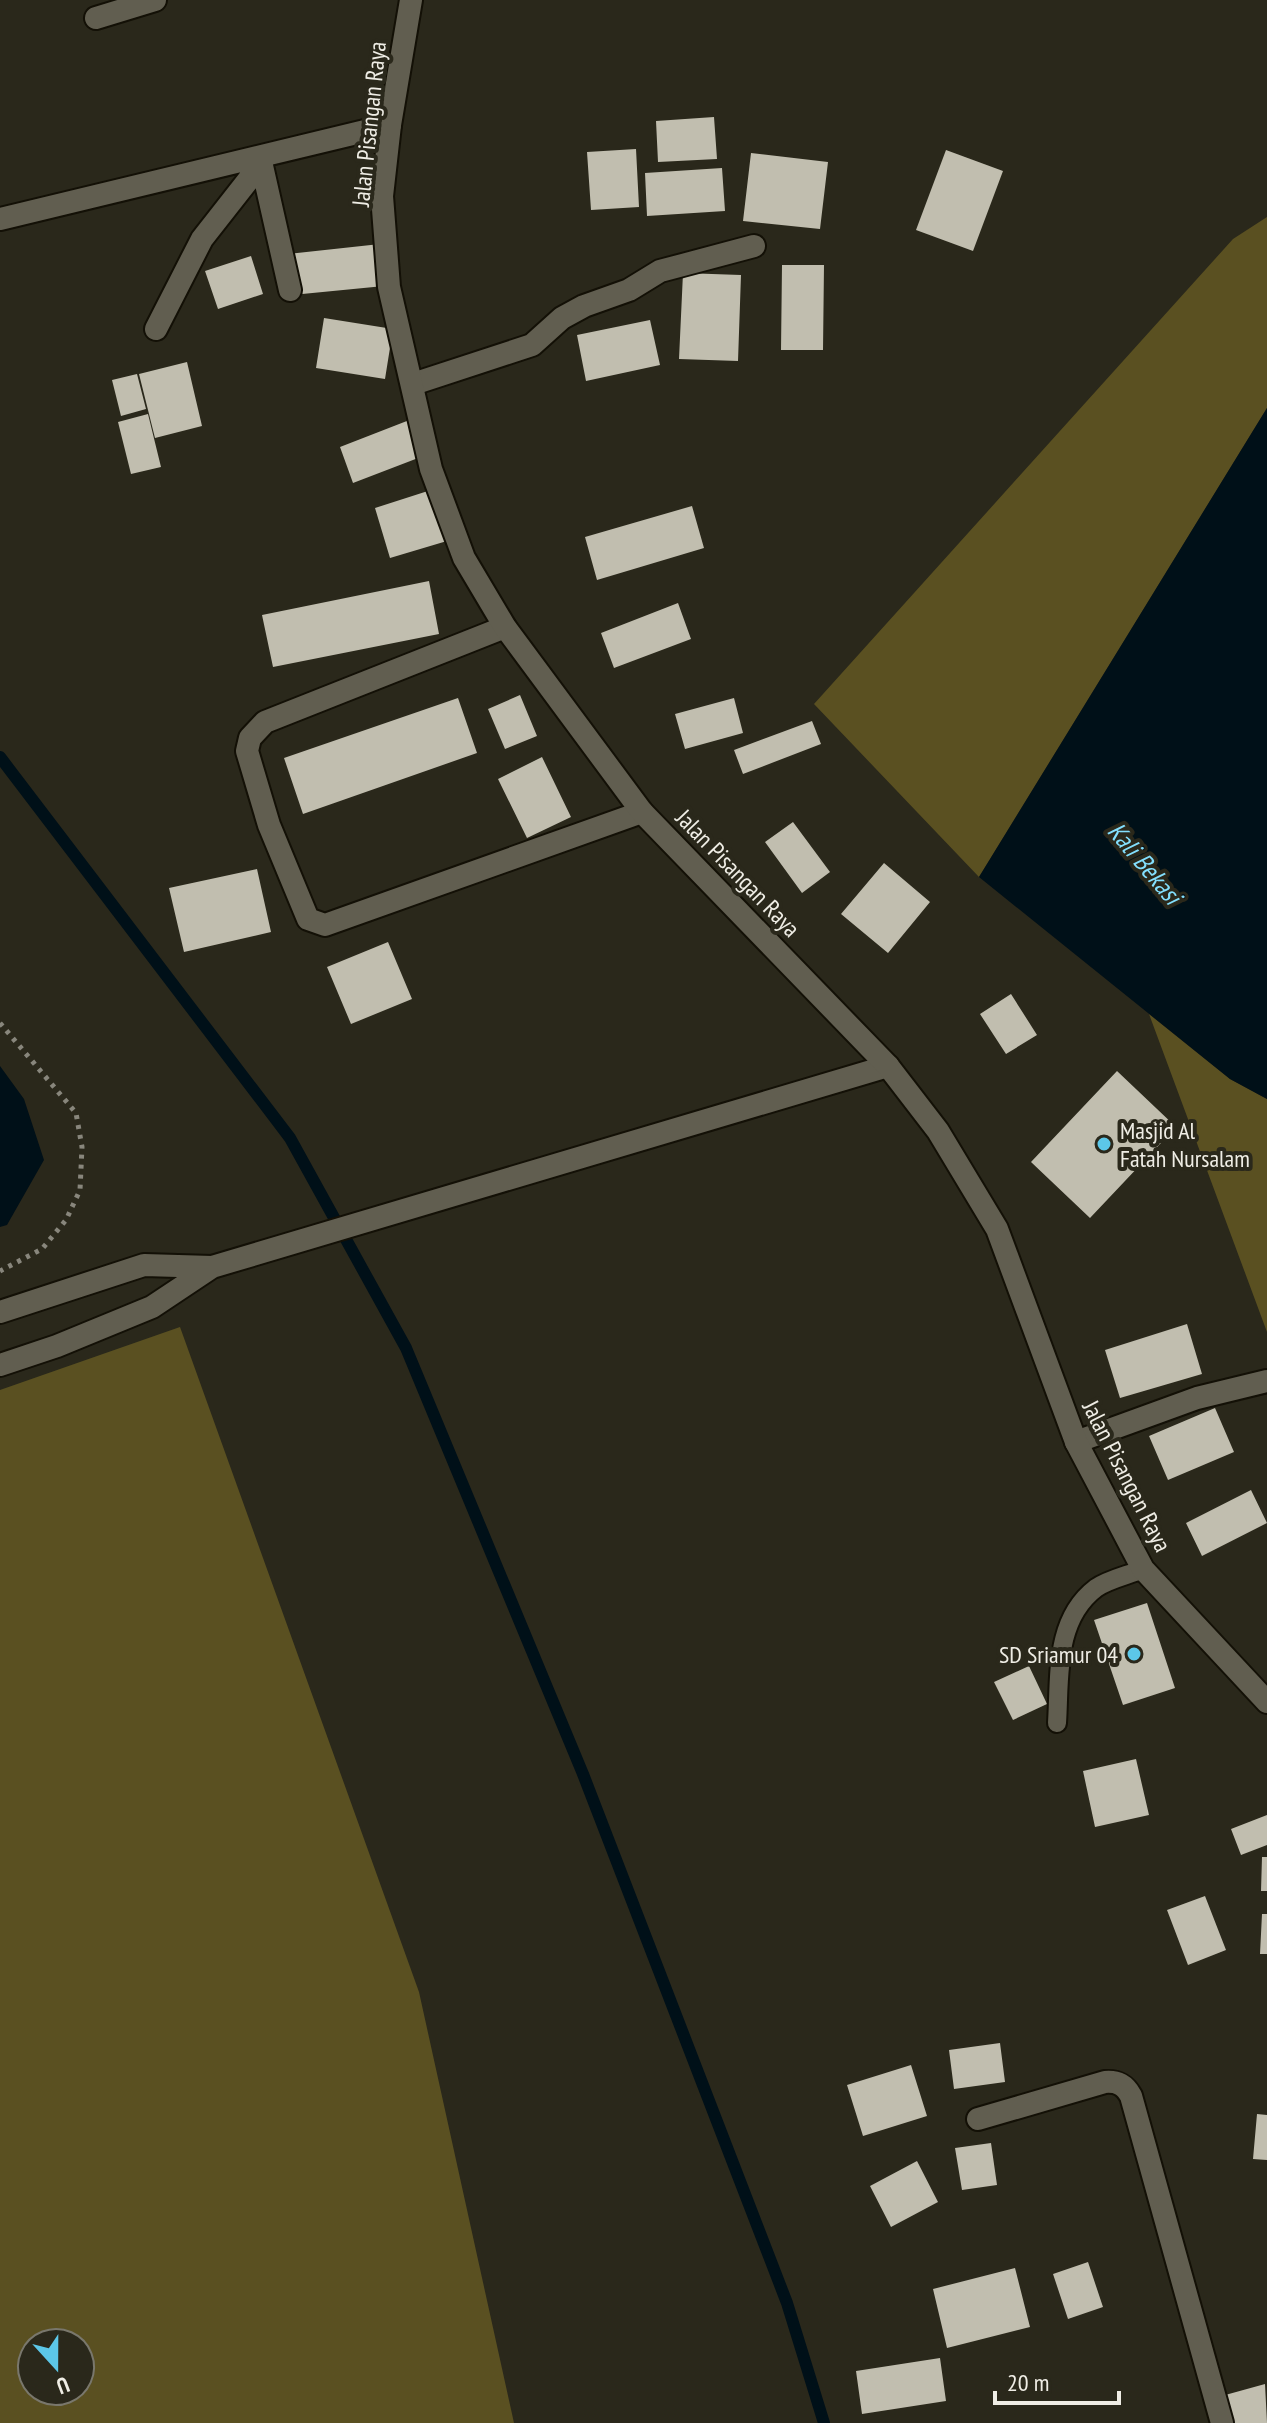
<svg xmlns="http://www.w3.org/2000/svg" width="1267" height="2423" font-family="'PT Sans Narrow',sans-serif">
<style>
.green{fill:#5a5021;fill-rule:evenodd}
.water{fill:#001018}
.lines{fill:none;stroke-linecap:round;stroke-linejoin:round}
.stream{stroke:#001018;stroke-width:12}
.building{fill:#c1beaf}
.service-casing{stroke:#131006;stroke-width:22}
.minor-casing{stroke:#131006;stroke-width:26}
.tertiary-casing{stroke:#131006;stroke-width:26}
.path{stroke:#88867c;stroke-width:5;stroke-dasharray:4 6;stroke-linecap:butt}
.service{stroke:#615e50;stroke-width:18}
.minor{stroke:#615e50;stroke-width:22}
.tertiary{stroke:#615e50;stroke-width:22}
.poi-dot{fill:#5cc7e8;stroke:#2a281b;stroke-width:3}
.labels{text-anchor:middle;dominant-baseline:central;stroke-width:8;stroke-linejoin:round;paint-order:stroke}
.street-label{font-size:24px;fill:#efede5;stroke:#2a281b}
.poi-label{font-size:24px;fill:#efede5;stroke:#2a281b;text-anchor:start}
.water-label{font-size:26px;font-style:italic;fill:#83dffd;stroke:#2a281b}
</style>
<rect width="100%" height="100%" fill="#2a281b"/>
<path class="green" d="M1267 217V408L979 877 814 704 1233 239Z
M1149 1014 1230 1079 1267 1099V1332Z
M180 1327 419 1992 514 2423H0V1390ZM32 2343H80V2391H32Z"/>
<path class="water" d="M1267 408V1099L1230 1079 979 877Z
M0 1066 24 1099 44 1160 7 1225 0 1227Z"/>
<g class="lines">
<path class="stream" d="M0 757 290 1138 406 1348 583 1774 787 2303 824 2423"/>
</g>
<path class="building" d="M714 117 717 159 658 162 656 121Z
M636 149 639 207 591 210 587 152Z
M946 150 1003 171 973 251 916 230Z
M751 153 828 162 820 229 743 221Z
M722 168 725 211 647 216 645 173Z
M380 244 384 286 292 295 288 254Z
M251 256 263 294 218 309 205 271Z
M782 265H824L823 350H781Z
M683 273 741 275 738 361 679 359Z
M324 318 393 329 385 379 316 368Z
M650 320 660 365 586 381 577 335Z
M187 362 202 426 155 438 139 374Z
M137 374 146 409 121 416 112 380Z
M148 414 161 467 131 474 118 422Z
M412 419 426 455 353 483 340 447Z
M431 490 447 541 390 558 375 508Z
M692 506 704 548 597 580 585 537Z
M429 581 439 634 273 667 262 615Z
M678 603 691 639 614 668 601 633Z
M520 695 537 736 505 749 488 709Z
M458 698 477 753 303 814 284 758Z
M734 698 743 733 685 749 675 714Z
M812 721 821 744 743 774 734 750Z
M542 757 571 817 527 838 498 779Z
M793 822 830 872 802 893 765 842Z
M884 863 930 902 888 953 841 914Z
M257 869 271 932 184 952 169 888Z
M388 942 412 999 351 1024 327 967Z
M1011 994 1037 1035 1006 1054 980 1014Z
M1117 1071 1176 1127 1090 1218 1031 1162Z
M1187 1324 1202 1374 1120 1398 1105 1350Z
M1215 1408 1234 1452 1168 1480 1149 1436Z
M1251 1490 1267 1523 1202 1556 1186 1523Z
M1147 1603 1175 1688 1123 1705 1094 1620Z
M1029 1666 1047 1704 1013 1720 994 1682Z
M1136 1759 1149 1815 1095 1827 1083 1771Z
M1267 1815V1845L1241 1855 1231 1829Z
M1262 1857H1267V1891H1261Z
M1205 1896 1226 1950 1188 1965 1167 1910Z
M1262 1914H1267V1954H1260Z
M1000 2043 1005 2082 954 2089 949 2050Z
M911 2065 927 2116 863 2136 847 2085Z
M1257 2114 1267 2115V2160L1253 2159Z
M991 2143 997 2185 962 2190 955 2148Z
M917 2161 938 2202 891 2227 870 2186Z
M1088 2262 1103 2307 1068 2319 1053 2274Z
M1015 2268 1030 2327 947 2348 933 2289Z
M940 2358 946 2401 862 2414 856 2371Z
M1265 2384 1267 2423H1225L1218 2397Z"/>
<g class="lines">
<defs>
<path id="service" d="M1057 1723C1060 1677 1054 1620 1096 1588 1109 1579 1129 1575 1143 1569"/>
<path id="minor" d="M96 18 155 0
M260 157 290 290
M0 219 390 125
M156 329 202 239 260 165
M413 384 532 345 562 318 584 306 629 290 660 271 754 246
M505 627 265 722 250 738 247 751 269 825 308 919 325 925 642 812
M0 1312 144 1265 212 1267
M0 1365 57 1346 152 1307 212 1267 888 1066
M1076 1442 1197 1398 1267 1381
M978 2119 1105 2082C1118 2081 1125 2085 1131 2096L1222 2423"/>
<path id="tertiary" d="M411 0 390 125 382 196 389 287 431 469 464 558 505 627 642 812 888 1066 938 1131 997 1229 1076 1442 1143 1569 1267 1702"/>
</defs>
<use href="#service" class="service-casing"/>
<use href="#minor" class="minor-casing"/>
<use href="#tertiary" class="tertiary-casing"/>
<path class="path" d="M0 1023 76 1113 82 1147 80 1190 66 1220 42 1249 0 1271"/>
<use href="#service" class="service"/>
<use href="#minor" class="minor"/>
<use href="#tertiary" class="tertiary"/>
</g>
<g class="poi-dot">
<circle cx="1104" cy="1144" r="8"/>
<circle cx="1134" cy="1654" r="8"/>
</g>
<g class="labels">
<g class="street-label">
<text transform="translate(369 124) rotate(-84)">Jalan Pisangan Raya</text>
<text transform="translate(738 873) rotate(46)">Jalan Pisangan Raya</text>
<text transform="translate(1127 1476) rotate(63)">Jalan Pisangan Raya</text>
</g>
<g class="poi-label">
<text x="1120" y="1130">Masjid Al<tspan x="1120" dy="28">Fatah Nursalam</tspan></text>
<text x="1118" y="1654" text-anchor="end">SD Sriamur 04</text>
</g>
<g class="water-label">
<text transform="translate(1145 863) rotate(50)">Kali Bekasi</text>
</g>
</g>
<g transform="translate(56 2367) rotate(159)"><circle r="38" fill="#2a281b" stroke="#79776c" stroke-width="2"/>
<path d="M0-6L14 30L0 20L-14 30Z" fill="#5cc7e8"/>
<text y="-12" font-size="22" font-weight="bold" text-anchor="middle" fill="#efede5">U</text>
</g>
<path d="M995 2391v12h124v-12" fill="none" stroke="#efede5" stroke-width="4"/>
<text x="1007" y="2391" font-size="24" fill="#efede5" stroke="#2a281b" stroke-width="6" paint-order="stroke">20 m</text>
</svg>
